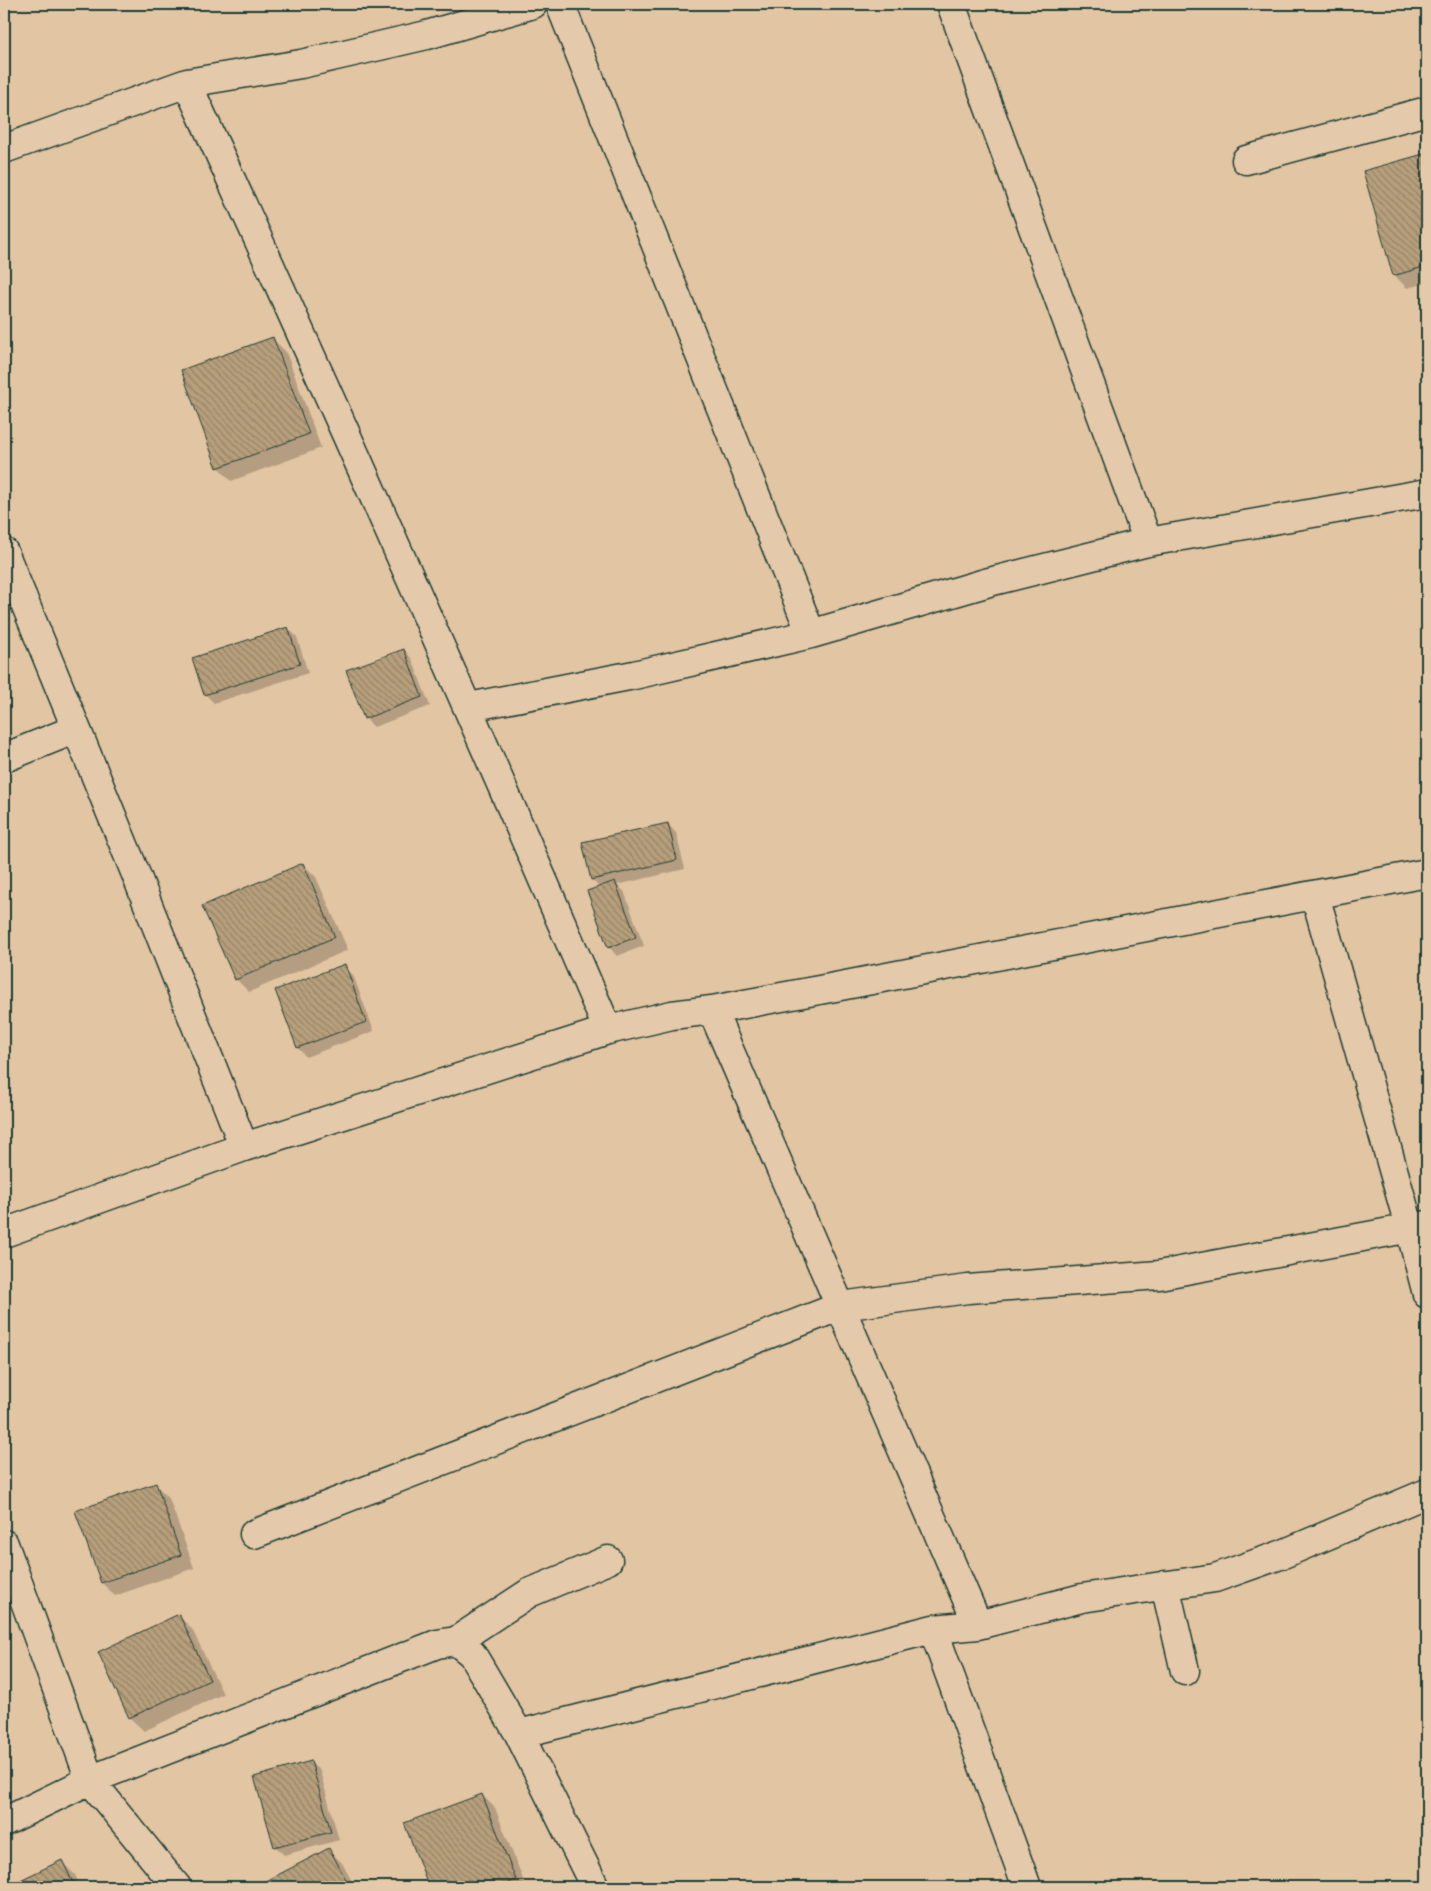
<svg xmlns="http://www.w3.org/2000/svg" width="1431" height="1891" font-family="Kalam,sans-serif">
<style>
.shadow{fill:#0003}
.building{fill:url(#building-back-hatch);stroke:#1f3d34}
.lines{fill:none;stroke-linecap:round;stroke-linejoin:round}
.minor-casing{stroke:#1f3d34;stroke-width:31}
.minor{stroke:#e4caab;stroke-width:28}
</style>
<defs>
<pattern id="building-back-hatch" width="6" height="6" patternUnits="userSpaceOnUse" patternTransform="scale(1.25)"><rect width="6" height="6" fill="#b79f7c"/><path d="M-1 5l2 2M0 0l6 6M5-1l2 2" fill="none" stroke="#948366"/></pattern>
</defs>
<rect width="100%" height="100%" fill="#e2c5a2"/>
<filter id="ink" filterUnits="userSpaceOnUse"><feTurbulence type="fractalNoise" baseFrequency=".02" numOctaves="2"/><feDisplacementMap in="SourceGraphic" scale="10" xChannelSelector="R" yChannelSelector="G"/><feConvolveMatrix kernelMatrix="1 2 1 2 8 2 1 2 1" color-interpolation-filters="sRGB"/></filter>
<g filter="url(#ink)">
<path class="shadow" d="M1427 154V283L1407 288 1394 275 1364 172Z
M272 338 286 352 321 448 231 481 218 467Z
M288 628 297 637 308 673 214 703 205 694Z
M404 650 412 659 430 706 374 727 365 718Z
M668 824 676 833 685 869 617 885 624 891 644 946 617 956 609 947 600 888 592 880Z
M303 864 316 877 348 950 249 992 236 979Z
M344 966 353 975 374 1031 306 1057 298 1048Z
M155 1484 169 1498 194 1568 115 1596 102 1583 77 1512Z
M179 1616 192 1629 223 1694 144 1731 130 1718 100 1653Z
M311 1763 320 1771 339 1840 284 1855 276 1847 256 1778Z
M482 1795 495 1808 526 1887H430L406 1824Z
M329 1850 342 1863 355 1887H257Z
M62 1862 75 1875 81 1887H15L14 1884Z"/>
<path class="building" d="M1427 153V266L1393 276 1363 171Z
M273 337 309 434 217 468 181 370Z
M288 627 300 664 204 695 192 658Z
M404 649 422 697 364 719 346 670Z
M668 823 677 860 591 880 582 842Z
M303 863 335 937 235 980 202 906Z
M615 881 636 937 608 948 587 891Z
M345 964 366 1022 297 1048 275 990Z
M156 1483 181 1555 101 1583 75 1511Z
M179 1614 210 1680 129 1718 98 1652Z
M311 1761 331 1832 274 1847 254 1777Z
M482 1794 516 1880 497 1887H429L404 1823Z
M329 1848 350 1887H255Z
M62 1860 75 1887H14L12 1884Z"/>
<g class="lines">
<defs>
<path id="minor" d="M560 4 811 634
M951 4 1148 542
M187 83C331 397 471 713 608 1030
M4 149 187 83 301 64 427 35 533 4
M1246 160 1427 111
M4 552 137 877 244 1147
M469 707 634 675 811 634 989 582 1148 542 1427 493
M4 758 76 729
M1315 895 1410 1229 1427 1294
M712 1010 978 1625
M4 1233 244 1147 608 1030 672 1015 712 1010 830 988 1427 873
M254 1534 841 1306 968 1289 1159 1275 1427 1225
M4 1544 90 1780 177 1887
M1165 1585 1185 1671
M933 1629 1027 1887
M456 1641 472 1654 519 1734 595 1887
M519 1734 933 1629 978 1625 1082 1598 1215 1578 1283 1554 1427 1493
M4 1822 90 1780 437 1644 456 1641 529 1593 608 1560"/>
</defs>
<use href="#minor" class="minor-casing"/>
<use href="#minor" class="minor"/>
</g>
</g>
<rect width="1431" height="1891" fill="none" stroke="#e4caab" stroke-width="20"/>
<rect x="10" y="10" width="1411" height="1871" fill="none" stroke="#1f3d34" stroke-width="2" filter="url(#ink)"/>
</svg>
